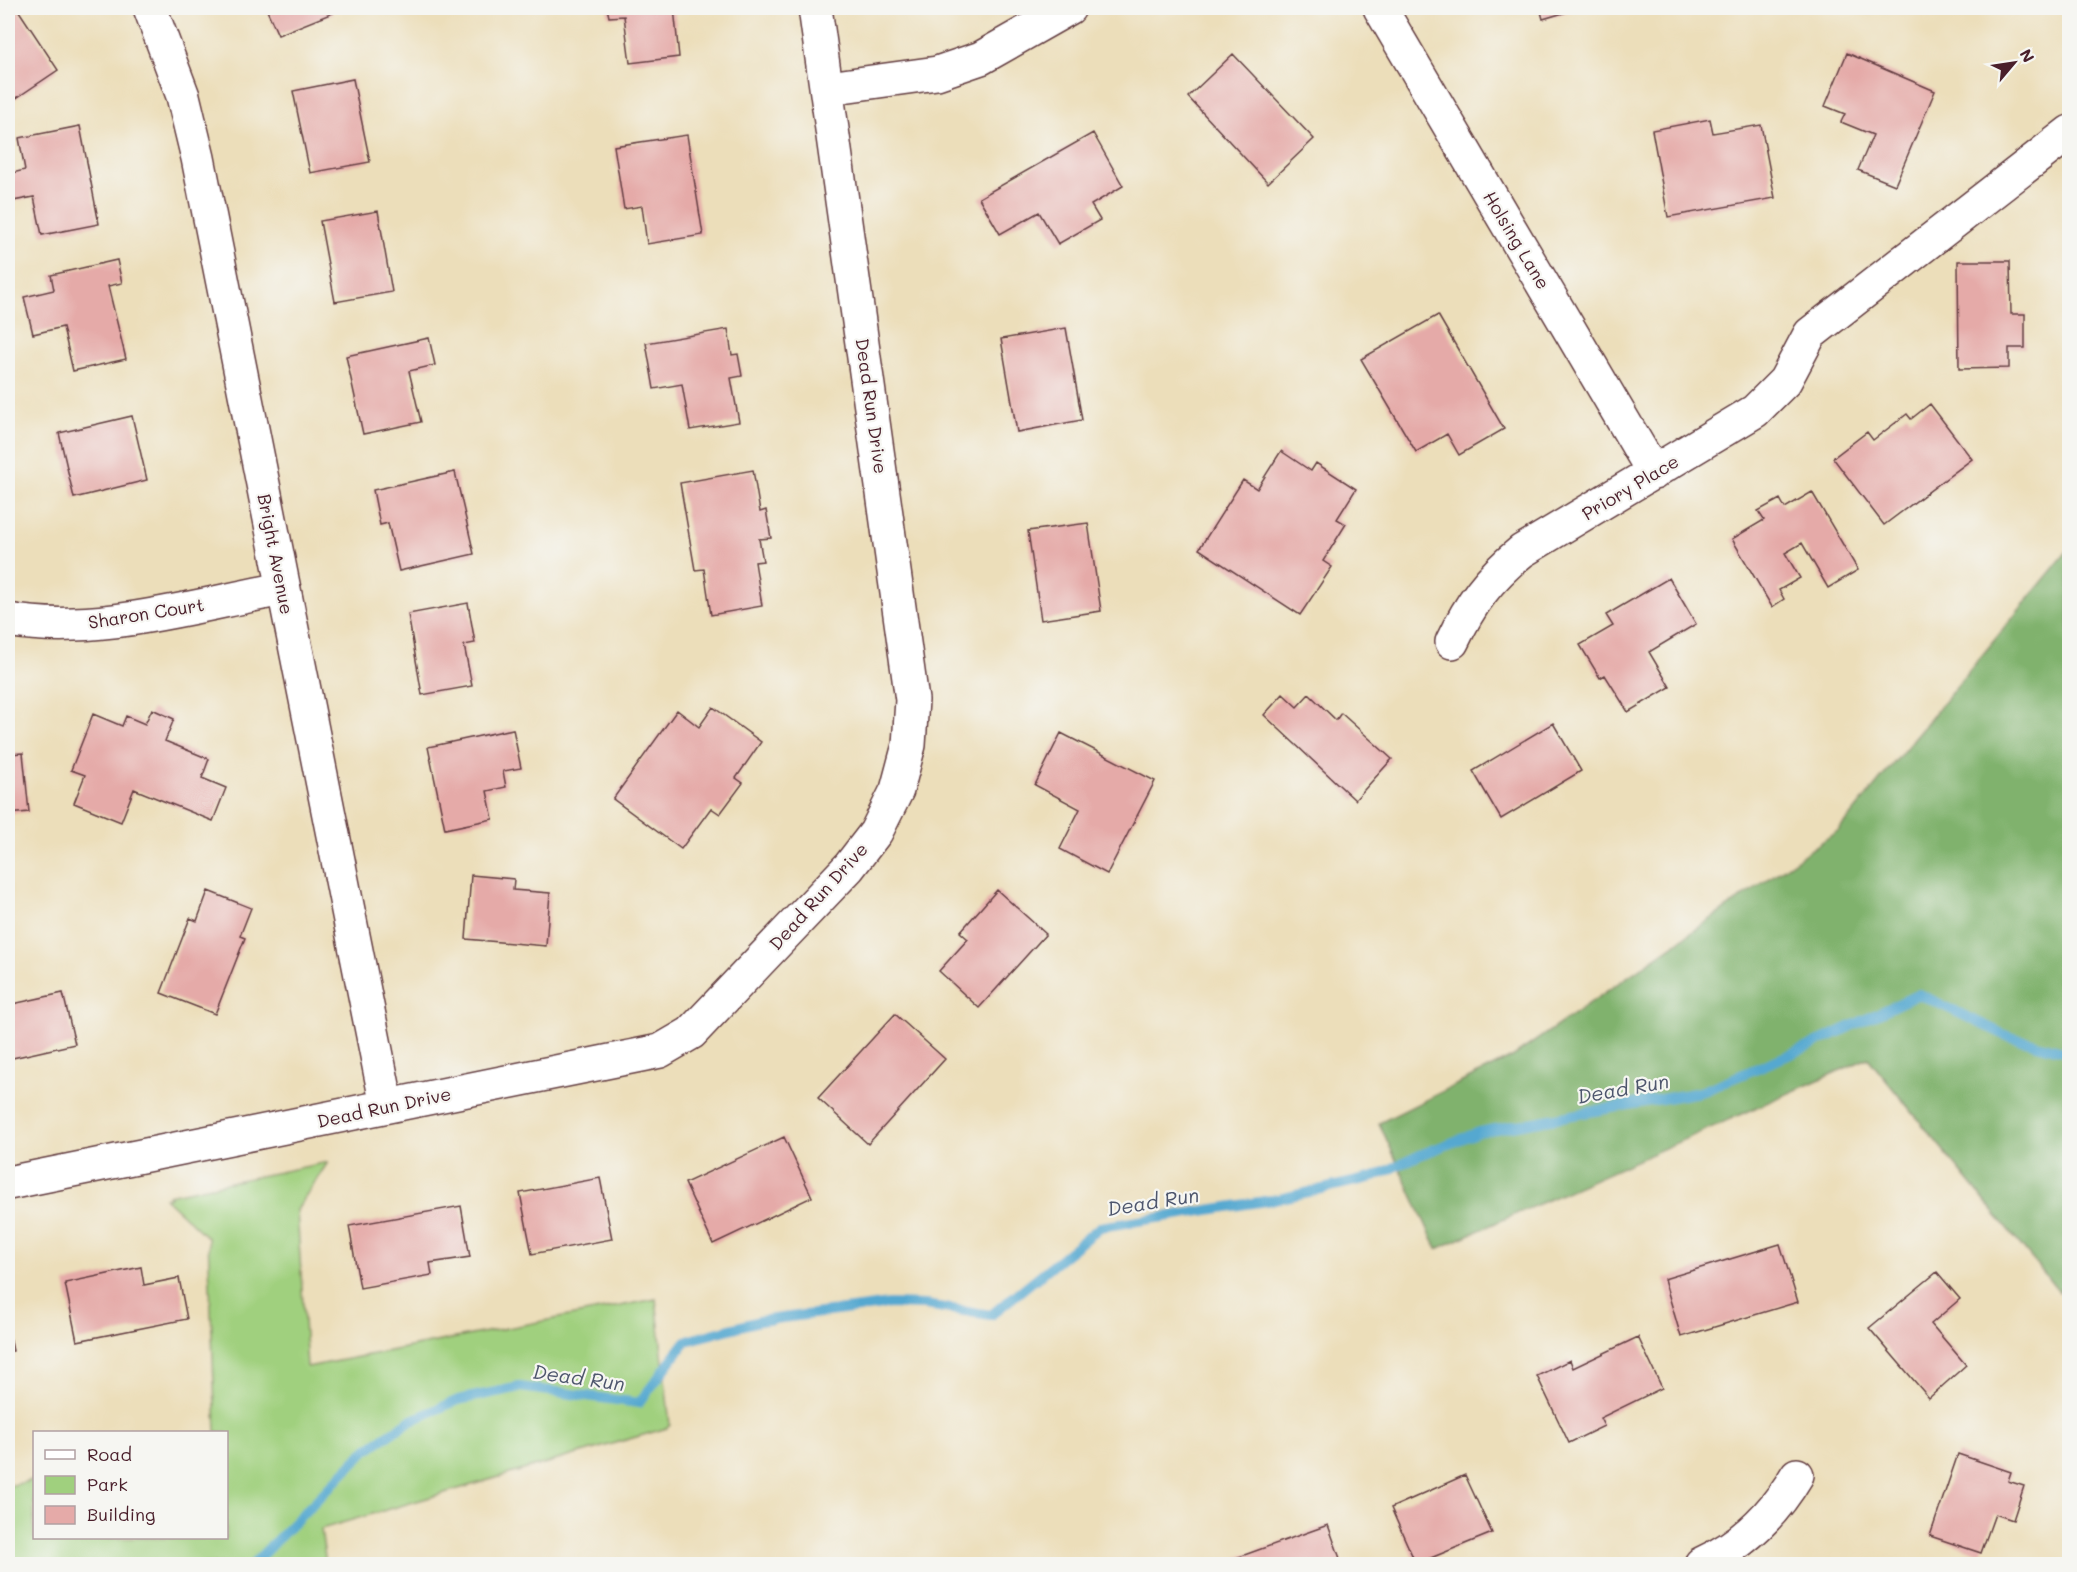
<svg xmlns="http://www.w3.org/2000/svg" width="2077" height="1572" font-family="Mali,sans-serif">
<style>
.green{fill:#a0d07e;stroke:#757854;stroke-width:1.5}
.forest{fill:#80b26d;stroke:#65684c;stroke-width:1.5}
.lines{fill:none;stroke-linecap:round;stroke-linejoin:round}
.stream{stroke:#55a8d0;stroke-width:10}
.building{fill:#e5aaa8}
.minor-casing{stroke:#623c40;stroke-width:36}
.minor{stroke:#fff;stroke-width:33}
.labels{text-anchor:middle;dominant-baseline:central;stroke-width:4.5;stroke-linejoin:round;paint-order:stroke}
.street-label{font-size:18px;fill:#4a1f2b;stroke:#f6f6f2}
.water-label{font-size:20px;font-style:italic;fill:#4e566d;stroke:#f6f6f2}
</style>
<rect width="100%" height="100%" fill="#f6f6f2"/>
<filter id="ink" filterUnits="userSpaceOnUse"><feTurbulence type="fractalNoise" baseFrequency=".0167" numOctaves="2"/><feDisplacementMap in="SourceGraphic" scale="12" xChannelSelector="R" yChannelSelector="G"/><feConvolveMatrix kernelMatrix="1 2 1 2 8 2 1 2 1" color-interpolation-filters="sRGB"/></filter>
<filter id="wash" filterUnits="userSpaceOnUse"><feTurbulence type="fractalNoise" baseFrequency=".008" numOctaves="4" result="noise"/><feDisplacementMap in="SourceGraphic" scale="24" xChannelSelector="R" yChannelSelector="G"/><feGaussianBlur stdDeviation="1.35" result="paint"/><feColorMatrix in="noise" values="0 0 0 0 0 0 0 0 0 0 0 0 0 0 0 0 0 1.4 0 .05"/><feComposite in="paint" operator="in"/></filter>
<g filter="url(#wash)">
<rect width="100%" height="100%" fill="#ecdeba"/>
<path class="green" d="M328 1162 297 1210 307 1367 656 1299 670 1425 667 1428 321 1529 326 1564H8V1486L34 1480V1538H226V1432H216L208 1238 165 1198 170 1197 168 1195Z"/>
<path class="forest" d="M2069 549 2070 1279 2059 1292 1868 1058 1437 1249 1379 1123 1512 1057 1839 830Z"/>
<g class="lines">
<path class="stream" d="M253 1564 366 1450 410 1421 458 1400 520 1387 639 1403 686 1341 759 1321 890 1304 925 1305 991 1315 1100 1227 1278 1199 1374 1177 1420 1155 1479 1132 1700 1092 1803 1049 1919 994 2007 1036 2070 1053"/>
</g>
<g id="blocks">
<path class="building" d="M8 8H17L58 70 15 99 8 87Z
M266 8H330L333 13 278 35Z
M607 8H674L679 57 630 63 624 16 609 17Z
M1540 8H1580L1543 19Z
M1847 53 1935 91 1895 185 1858 170 1873 135 1841 122 1845 114 1825 106Z
M1233 54 1314 139 1268 183 1188 97Z
M353 79 370 162 310 173 293 91Z
M1710 119 1713 133 1761 125 1775 198 1668 217 1652 130Z
M80 126 99 224 42 235 34 197 8 202V174L25 170 19 138Z
M1093 133 1123 186 1091 205 1100 220 1058 244 1039 212 1000 234 979 198Z
M687 135 703 235 647 244 642 206 624 209 614 146Z
M378 211 392 292 335 302 320 221Z
M117 260 122 283 108 286 126 359 73 371 63 327 33 334 24 297 54 290 51 275Z
M1958 261H2010L2011 314H2025V348H2009V368L1959 369Z
M1438 315 1504 429 1459 455 1447 434 1416 452 1361 359Z
M1066 328 1082 420 1017 432 1001 339Z
M728 329 732 355 738 354 742 376 731 378 739 422 690 430 682 384 654 389 646 343Z
M429 338 435 365 409 371 421 422 363 434 346 356Z
M1930 404 1972 459 1884 525 1833 458 1867 432 1873 440 1907 414 1911 419Z
M132 416 147 480 74 498 59 433Z
M1281 451 1311 471 1316 463 1356 489 1337 519 1346 524 1323 561 1332 567 1300 615 1199 549 1243 480 1257 489Z
M753 470 760 512 766 510 771 538 759 539 763 561 755 562 762 606 711 615 704 569 695 570 680 483Z
M455 472 474 554 399 571 388 523 380 525 373 490Z
M1812 492 1858 570 1828 588 1802 543 1785 553 1800 578 1779 590 1784 599 1772 607 1732 539 1764 520 1758 511 1780 499 1785 508Z
M1088 523 1101 611 1041 620 1028 531Z
M1669 578 1696 624 1649 652 1670 687 1628 712 1605 675 1600 678 1580 645 1613 626 1606 615Z
M468 603 475 643 464 645 472 686 422 695 408 614Z
M1283 694 1297 707 1309 694 1336 720 1341 713 1392 759 1355 800 1264 715Z
M713 707 761 742 736 778 743 783 720 814 711 808 681 849 613 799 677 710 699 727Z
M152 709 174 719 165 741 209 759 202 778 226 788 213 821 134 789 121 822 74 803 85 775 71 770 93 714 122 726 126 716 145 724Z
M1553 723 1581 771 1501 819 1473 771Z
M513 729 521 768 503 771 506 787 487 791 493 819 445 829 428 747Z
M1061 733 1155 781 1107 874 1060 849 1080 809 1035 785Z
M23 753 29 812 8 814V754Z
M471 875 514 879 513 890 550 893 546 946 466 939Z
M997 890 1046 934 979 1008 939 971 968 939 960 932Z
M208 891 251 908 240 936 245 938 215 1014 161 993 190 918 197 921Z
M63 993 75 1044 8 1059V1005Z
M895 1014 945 1059 868 1144 818 1098Z
M784 1137 812 1197 713 1244 685 1183Z
M600 1178 612 1239 532 1254 520 1193Z
M461 1206 470 1257 430 1263 432 1275 360 1288 349 1226Z
M1780 1244 1798 1302 1681 1337 1664 1279Z
M141 1267 144 1285 179 1278 187 1319 77 1341 65 1283Z
M1937 1272 1960 1299 1931 1324 1966 1365 1929 1398 1869 1328Z
M8 1327 13 1351 8 1352Z
M1638 1337 1662 1388 1600 1418 1604 1426 1569 1443 1537 1376 1570 1360 1573 1368Z
M1958 1454 2011 1472 2008 1481 2024 1486 2013 1520 1995 1514 1981 1553 1930 1536Z
M1465 1475 1492 1533 1416 1564 1391 1508Z
M1328 1525 1342 1564H1238L1236 1558Z"/>
</g>
</g>
<g filter="url(#ink)">
<use href="#blocks" fill-opacity="0" stroke="#623c40" stroke-width="1.5"/>
<g class="lines">
<defs>
<path id="minor" d="M150 8 183 96 198 158 387 1106
M1380 8 1654 473
M828 88 937 73 981 58 1069 8
M8 620C96 636 195 605 283 589
M1452 642C1471 602 1488 579 1522 551L1755 411 1785 381 1810 334 2070 132
M8 1183 660 1051 691 1033 849 867 876 832 897 790 909 745 912 700 815 8
M1701 1564C1743 1545 1774 1514 1797 1475"/>
</defs>
<use href="#minor" class="minor-casing"/>
<use href="#minor" class="minor"/>
</g>
</g>
<g class="labels">
<g class="street-label">
<text transform="translate(1517 240) rotate(59)">Holsing Lane</text>
<text transform="translate(872 406) rotate(82)">Dead Run Drive</text>
<text transform="translate(1630 487) rotate(-31)">Priory Place</text>
<text transform="translate(276 554) rotate(79)">Bright Avenue</text>
<text transform="translate(146 613) rotate(-9)">Sharon Court</text>
<text transform="translate(818 896) rotate(-48)">Dead Run Drive</text>
<text transform="translate(384 1107) rotate(-12)">Dead Run Drive</text>
</g>
<g class="water-label">
<text transform="translate(1623 1088) rotate(-10)">Dead Run</text>
<text transform="translate(1153 1201) rotate(-9)">Dead Run</text>
<text transform="translate(579 1377) rotate(8)">Dead Run</text>
</g>
</g>
<rect width="2077" height="1572" fill="none" stroke="#f6f6f2" stroke-width="30"/>
<rect x="33" y="1431" width="195" height="108" fill="#f6f6f2" stroke="#b1a0a2" stroke-width="1.5"/>
<rect x="45" y="1450" width="30" height="9" fill="#ffffff" stroke="#b1a0a2" stroke-width="1.5"/>
<text x="87" y="1461" font-size="18" fill="#4a1f2b">Road</text>
<rect x="45" y="1476" width="30" height="18" fill="#a0d07e" stroke="#b1a0a2" stroke-width="1.5"/>
<text x="87" y="1491" font-size="18" fill="#4a1f2b">Park</text>
<rect x="45" y="1506" width="30" height="18" fill="#e5aaa8" stroke="#b1a0a2" stroke-width="1.5"/>
<text x="87" y="1521" font-size="18" fill="#4a1f2b">Building</text>
<g transform="translate(2014 63) rotate(61)" stroke="#f6f6f2" stroke-width="4.5" paint-order="stroke">
<path d="M0-4.5L10 22L0 15L-10 22Z" fill="#4a1f2b"/>
<text y="-9" font-size="16" font-weight="bold" text-anchor="middle" fill="#4a1f2b">N</text>
</g>
</svg>
